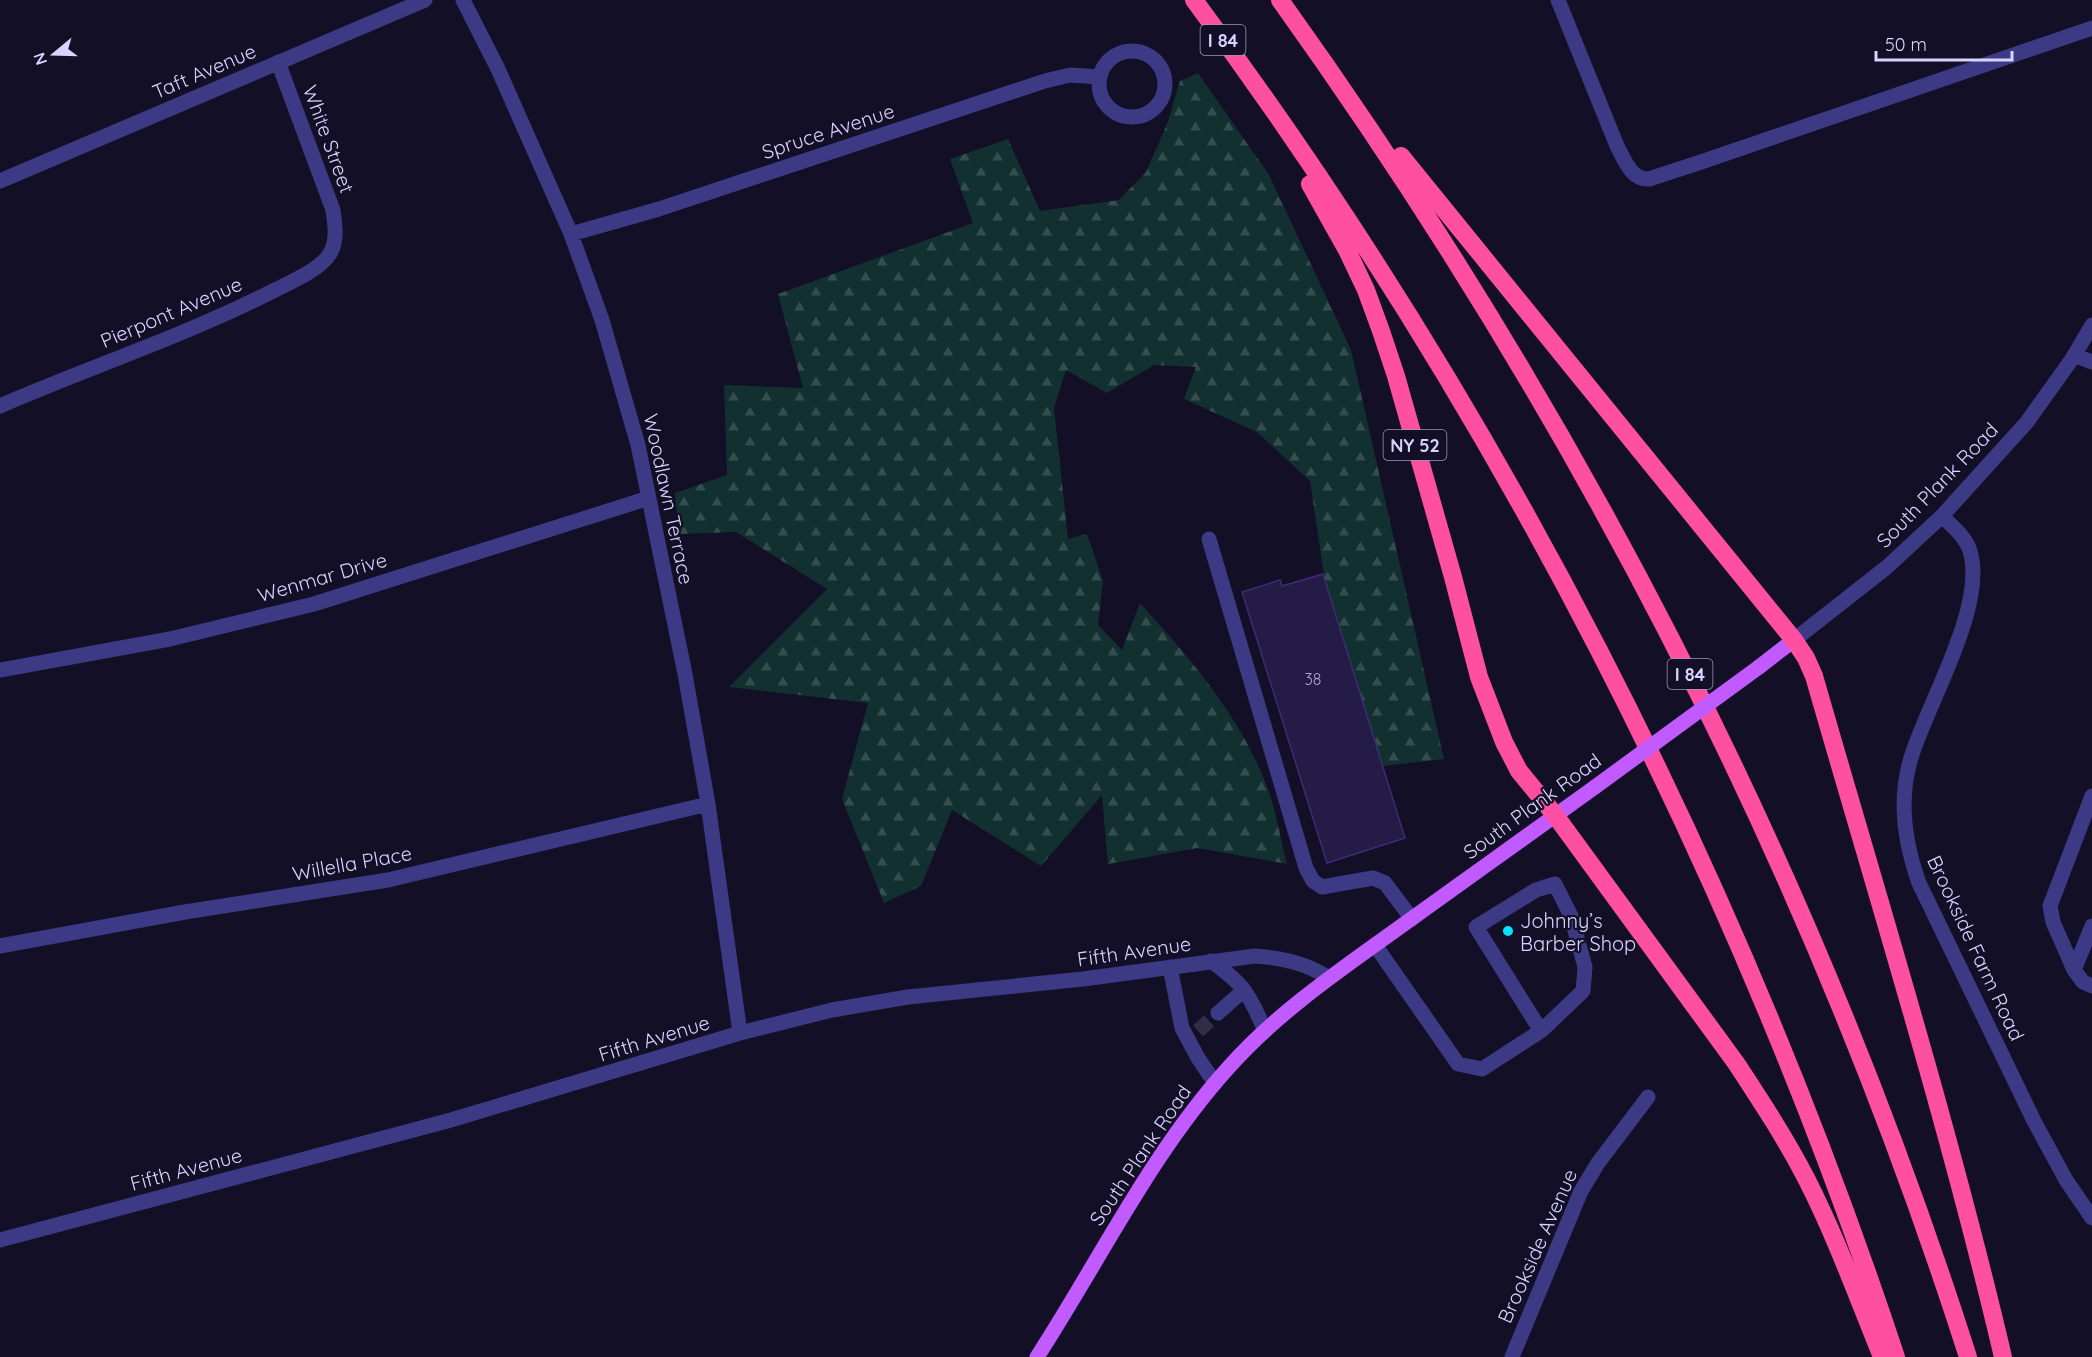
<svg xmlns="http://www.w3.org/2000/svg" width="2092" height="1357" font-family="Quicksand,sans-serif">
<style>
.forest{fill:url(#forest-firs)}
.building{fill:#241b47;stroke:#3b2d73;stroke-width:1.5}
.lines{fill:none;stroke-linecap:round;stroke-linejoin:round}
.minor-tunnel{stroke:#312d47;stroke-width:15;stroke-dasharray:15 8;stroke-linecap:butt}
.minor{stroke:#3d3a85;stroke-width:15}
.major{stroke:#c25bff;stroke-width:15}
.highway{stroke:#ff4fa3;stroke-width:18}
.major-bridge{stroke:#c25bff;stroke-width:15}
.poi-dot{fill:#00e5ff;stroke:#130f26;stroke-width:2}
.labels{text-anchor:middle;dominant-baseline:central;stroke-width:4.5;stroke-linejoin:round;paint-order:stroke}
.number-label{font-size:16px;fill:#aca6d1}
.shield{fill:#130f26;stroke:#9e99be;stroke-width:1.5}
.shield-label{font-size:18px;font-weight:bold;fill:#d9d4ff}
.street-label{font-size:20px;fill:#d9d4ff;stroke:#130f26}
.poi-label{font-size:20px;fill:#d9d4ff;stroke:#130f26;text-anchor:start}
</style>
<defs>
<pattern id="forest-firs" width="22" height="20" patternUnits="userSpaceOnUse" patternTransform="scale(1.5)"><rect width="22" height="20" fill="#12302f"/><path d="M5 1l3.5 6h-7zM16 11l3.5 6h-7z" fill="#344d4e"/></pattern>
</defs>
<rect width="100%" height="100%" fill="#130f26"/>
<path class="forest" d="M1198 73 1269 175 1351 350 1444 759 1383 766 1325 582 1310 481 1257 432 1184 399 1196 367 1154 365 1107 393 1066 370 1054 408 1068 539 1087 534 1103 581 1098 625 1122 650 1140 603C1189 657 1239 714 1266 784 1276 809 1280 838 1287 864L1197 848 1108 864 1102 795 1041 866 952 810 921 886 884 903 842 799 868 703 729 687 827 589 736 532 679 534 675 493 727 475 724 385 803 388 778 294 973 223 950 159 1008 139 1040 211 1119 200 1146 172 1167 124 1180 81Z"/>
<path class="building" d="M1323 574 1405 838 1327 863 1242 592 1280 580 1282 586Z"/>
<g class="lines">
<path class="minor-tunnel" d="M1198 1031 1218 1013"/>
<path class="minor" d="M463 0 498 69 571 234 602 320 638 445 685 674 708 804 740 1033
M1558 0 1617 146C1624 159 1631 180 1649 179L1704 161 2092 28
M1099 84a33 33 0 1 1 66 0a33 33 0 1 1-66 0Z
M0 181 425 0
M571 234 659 209 1045 81 1070 75 1100 77
M2074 355 2092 362
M0 406C90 367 184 336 271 292 288 283 318 271 329 255 338 242 335 225 333 210L278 62
M1942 516C1952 526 1966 537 1970 551 1987 606 1927 704 1911 758 1898 800 1905 844 1919 883L2034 1121 2066 1180 2092 1218
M1209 539 1306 868 1313 881 1322 887 1373 878 1385 883 1412 919
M1794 640 1887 567 1942 516 2027 422 2072 359 2092 325
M0 670 170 639 314 604 649 498
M2092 926 2074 970 2083 982 2092 986
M1375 945 1458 1064 1482 1069 1541 1031 1476 927 1536 890 1555 884 1571 916 1585 967 1583 991 1541 1031
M0 946 185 912 388 880 708 804
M1211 961C1245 985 1249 994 1265 1031
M1170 967 1182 1028 1198 1058 1215 1083
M2074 970 2053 922 2050 906 2092 796
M1218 1013 1244 990
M0 1240 451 1120 740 1033 832 1010 908 997 1083 979 1255 956C1283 958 1306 963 1329 978
M1512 1357 1581 1191 1598 1163 1648 1097"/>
<path class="major" d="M1759 667 1794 640
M1037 1357C1100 1260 1151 1153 1229 1067 1276 1014 1336 973 1393 932 1460 884 1528 835 1595 787"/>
<path class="highway" d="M1194 0C1499 410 1735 872 1896 1357
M1280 0C1578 416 1812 869 1968 1357
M1401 156 1794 640 1806 658 1814 676C1879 902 1949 1127 2003 1357
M1310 184 1347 250 1366 290 1381 331 1396 376 1453 577 1479 677 1504 742 1519 771 1555 815 1736 1063C1761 1101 1786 1139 1807 1180 1836 1237 1858 1298 1882 1357"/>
<path class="major-bridge" d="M1595 787 1759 667"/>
</g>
<circle class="poi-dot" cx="1508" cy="931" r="6"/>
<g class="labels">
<g class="number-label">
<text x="1313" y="679">38</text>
</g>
<g class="shield">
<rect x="1200.5" y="25" width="45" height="30" rx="4.5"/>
<rect x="1383.5" y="430" width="63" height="30" rx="4.5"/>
<rect x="1667.5" y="659" width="45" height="30" rx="4.5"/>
</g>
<g class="shield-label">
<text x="1223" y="40">I 84</text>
<text x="1415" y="445">NY 52</text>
<text x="1690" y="674">I 84</text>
</g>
<g class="street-label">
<text transform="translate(204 71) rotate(-23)">Taft Avenue</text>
<text transform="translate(828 131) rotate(-18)">Spruce Avenue</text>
<text transform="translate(329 139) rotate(70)">White Street</text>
<text transform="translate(171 312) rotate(-23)">Pierpont Avenue</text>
<text transform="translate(1937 485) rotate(-46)">South Plank Road</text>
<text transform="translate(669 499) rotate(78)">Woodlawn Terrace</text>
<text transform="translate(322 577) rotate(-16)">Wenmar Drive</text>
<text transform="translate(1532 806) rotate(-36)">South Plank Road</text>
<text transform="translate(352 863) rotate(-10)">Willella Place</text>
<text transform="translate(1976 948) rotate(65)">Brookside Farm Road</text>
<text transform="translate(1134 951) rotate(-8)">Fifth Avenue</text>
<text transform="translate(654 1038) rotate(-17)">Fifth Avenue</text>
<text transform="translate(1140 1155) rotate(-56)">South Plank Road</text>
<text transform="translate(186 1169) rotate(-15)">Fifth Avenue</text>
<text transform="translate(1537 1246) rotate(-66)">Brookside Avenue</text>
</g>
<g class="poi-label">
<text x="1520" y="920">Johnny’s<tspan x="1520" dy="23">Barber Shop</tspan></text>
</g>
</g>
<g transform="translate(54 54) rotate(251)" stroke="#130f26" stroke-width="4.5" paint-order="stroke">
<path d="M0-4.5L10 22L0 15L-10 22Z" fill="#d9d4ff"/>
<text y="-9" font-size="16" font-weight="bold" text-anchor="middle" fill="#d9d4ff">N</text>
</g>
<path d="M1876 51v9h136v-9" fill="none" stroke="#d9d4ff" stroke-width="3"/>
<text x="1885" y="51" font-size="18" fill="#d9d4ff" stroke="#130f26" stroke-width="4.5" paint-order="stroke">50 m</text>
</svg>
